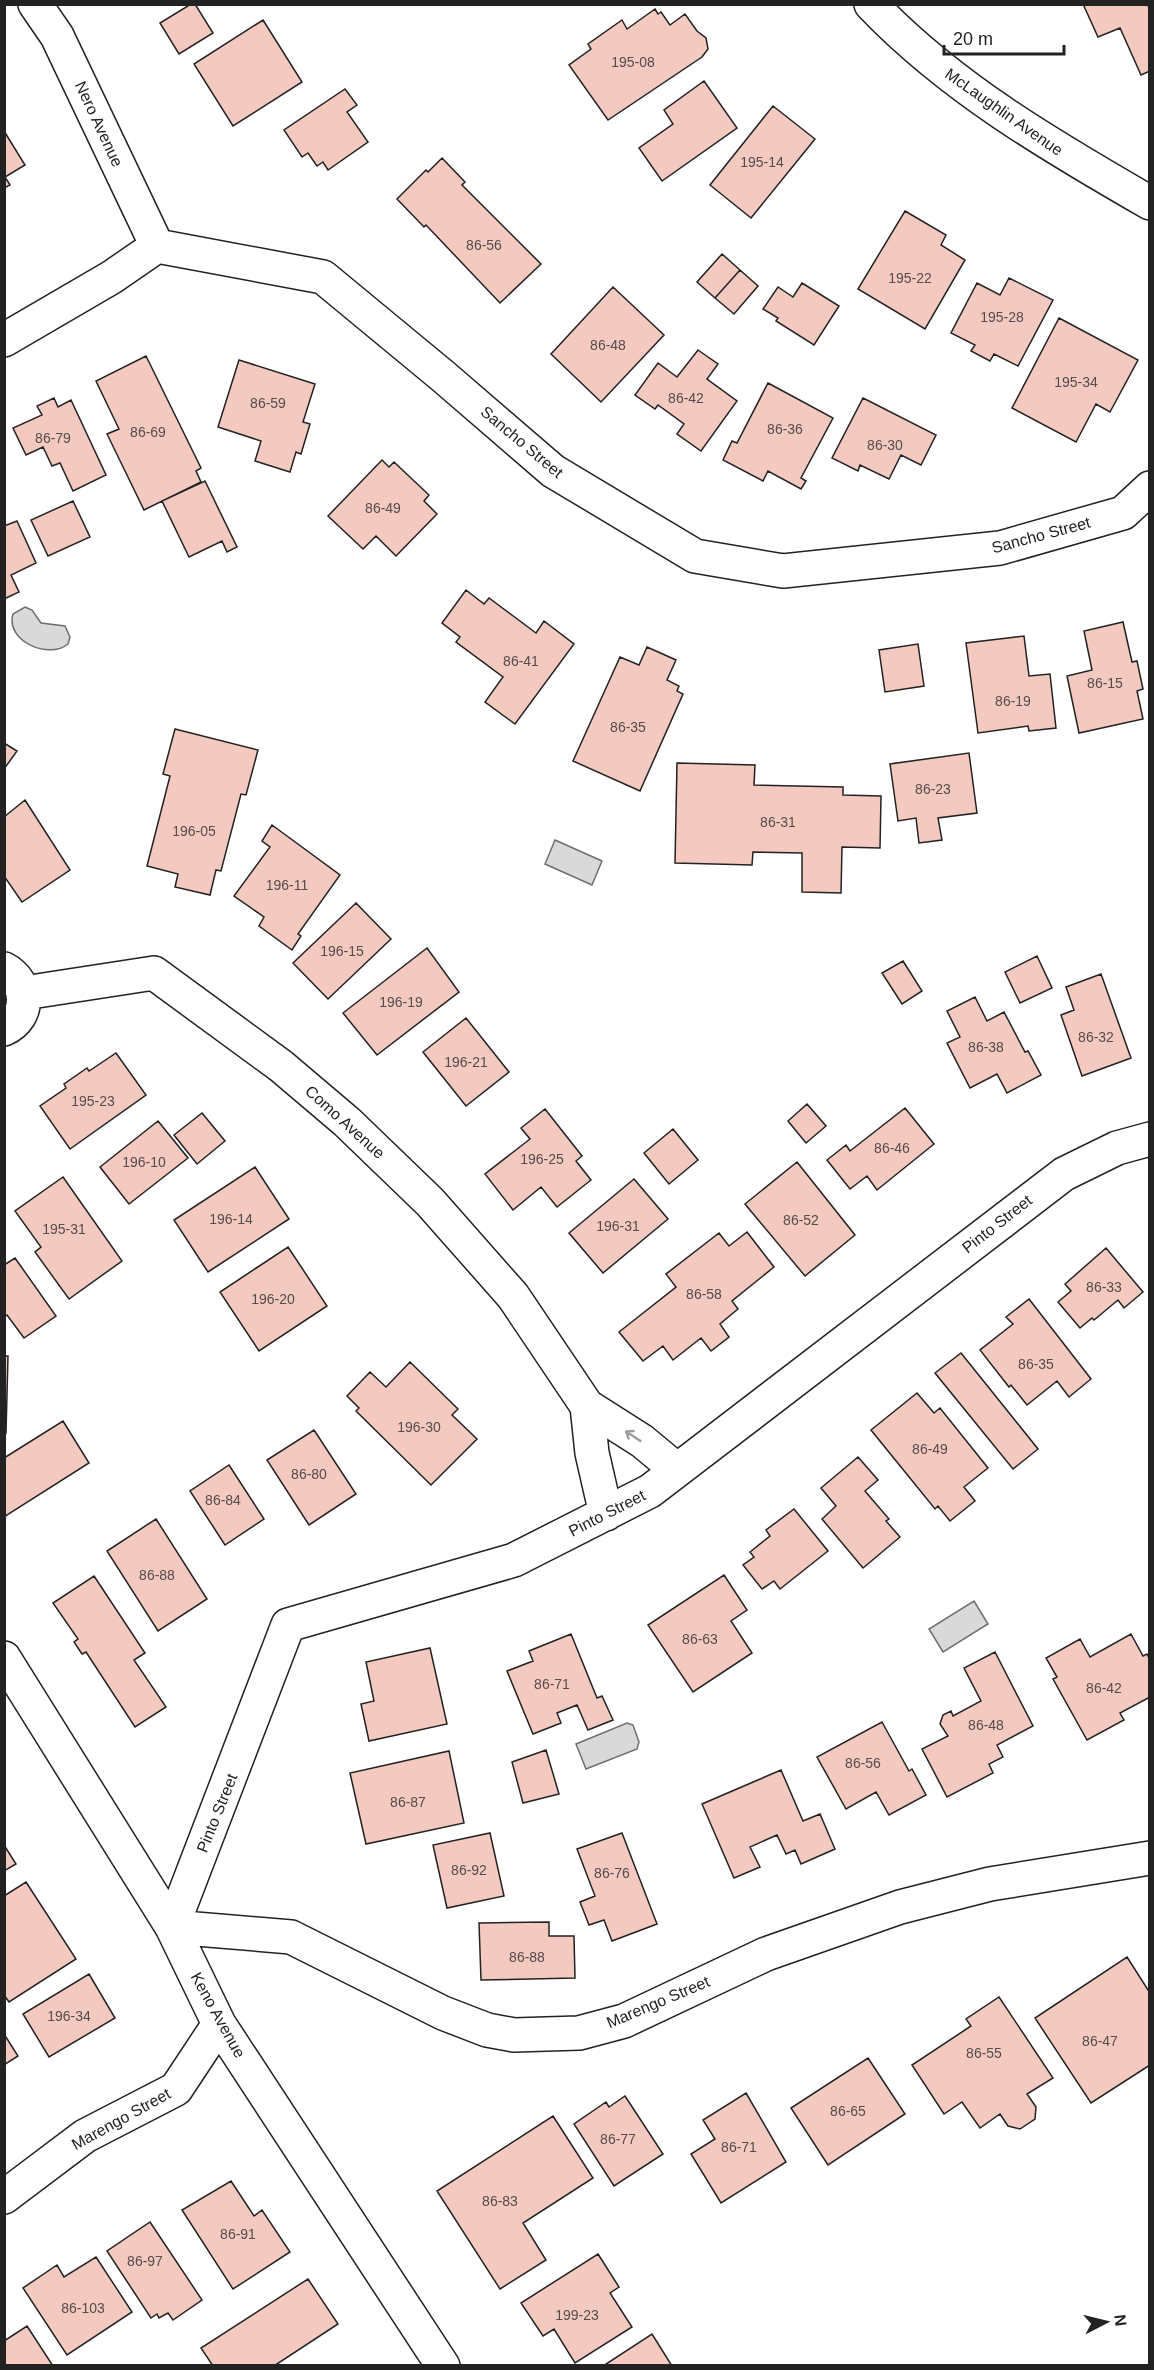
<svg xmlns="http://www.w3.org/2000/svg" width="1154" height="2370" font-family="Helvetica,sans-serif">
<style>
.water{fill:#d9d9d9;stroke:#6f6f6f;stroke-width:1.5}
.building{fill:#f3c9c0;stroke:#222;stroke-width:1.5}
.lines{fill:none;stroke-linecap:round;stroke-linejoin:round}
.minor-casing{stroke:#222;stroke-width:36}
.minor{stroke:#fff;stroke-width:33}
.oneway{stroke:#9c9c9c}
.labels{text-anchor:middle;dominant-baseline:central;stroke-width:4.5;stroke-linejoin:round;paint-order:stroke}
.number-label{font-size:14px;fill:#564c4a}
.street-label{font-size:16px;fill:#222;stroke:#fff}
</style>
<rect width="100%" height="100%" fill="#fff"/>
<path class="water" d="M25 607 32 610 41 623 65 626 70 637 68 644C49 660 5 641 13 614Z
M555 840 602 861 592 885 545 864Z
M974 1601 988 1624 943 1652 929 1629Z
M627 1723 633 1725 639 1742 637 1749 586 1769 576 1744Z"/>
<path class="building" d="M191 4H195L213 33 179 54 160 23Z
M1083 4H1147L1150 9V71L1141 75 1120 28 1098 37Z
M655 9 658 14 661 12 670 25 685 14 697 31 706 38 708 49 702 57 608 120 569 65 591 49 588 44 622 20 627 29Z
M263 20 302 82 233 126 194 64Z
M704 81 737 128 662 181 639 148 673 124 664 110Z
M345 89 357 105 347 112 368 142 328 170 323 162 317 166 308 153 302 157 284 130Z
M773 106 815 139 751 218 710 185Z
M4 131 25 165 5 177 10 185 4 188Z
M442 158 465 182 462 185 541 264 500 303 426 225 424 227 397 199 426 170 428 172Z
M905 211 946 235 941 245 965 260 925 329 858 289Z
M722 254 740 270 715 298 697 282Z
M740 270 758 286 734 314 715 298Z
M1009 278 1053 300 1018 366 994 354 990 361 971 351 975 345 951 333 977 283 1000 295Z
M802 283 839 306 814 345 776 321 778 318 763 309 778 287 793 297Z
M613 287 664 335 601 402 551 354Z
M1059 318 1138 360 1110 412 1096 404 1076 442 1012 408Z
M698 350 718 364 707 379 737 401 701 451 677 434 684 424 658 405 655 409 635 395 658 363 677 377Z
M146 356 201 468 196 471 201 482 144 510 107 434 119 429 96 381Z
M239 360 315 384 303 422 310 424 301 454 296 452 290 472 255 461 261 441 218 427Z
M768 383 833 418 801 478 806 481 801 489 768 471 763 481 723 460 732 441 737 443Z
M54 398 58 407 71 400 106 475 73 491 60 463 52 466 43 447 26 455 13 428 42 415 37 406Z
M863 398 936 435 921 465 901 455 889 479 860 465 858 471 832 458Z
M382 460 389 467 394 462 429 495 424 501 437 514 396 556 376 536 363 549 328 516Z
M205 481 237 547 227 552 222 541 189 557 162 501Z
M73 501 90 537 48 556 31 520Z
M17 521 36 563 11 575 19 592 4 599V526Z
M466 590 484 604 489 598 536 633 544 621 574 644 515 724 485 702 503 677 456 642 460 637 442 623Z
M1123 622 1132 662 1137 661 1143 689 1137 691 1143 719 1079 733 1067 676 1092 670 1084 631Z
M1024 636 1029 676 1050 674 1056 728 1029 731 1028 726 978 733 966 643Z
M918 644 924 686 885 692 879 650Z
M647 647 676 660 667 680 679 686 677 691 683 694 640 791 573 761 620 657 639 665Z
M175 729 258 750 246 795 241 794 221 871 216 870 210 895 175 887 178 874 147 866 170 776 163 774Z
M4 743 17 751 4 769Z
M969 753 977 813 938 818 942 840 919 843 916 818 898 821 890 764Z
M677 763 755 765 754 785 843 787V795L881 796 880 848 842 847 841 893 802 892V853L753 852 752 865 675 863Z
M25 800 70 870 22 902 4 876V817Z
M272 825 340 875 298 934 301 936 292 950 259 926 264 917 234 896 270 847 262 841Z
M356 903 391 939 328 999 293 963Z
M427 948 459 992 377 1055 343 1013Z
M1037 956 1052 988 1020 1003 1005 972Z
M903 961 922 991 902 1004 882 973Z
M1101 974 1131 1058 1082 1076 1061 1015 1074 1010 1066 987Z
M975 997 987 1021 1004 1012 1025 1052 1028 1051 1041 1075 1007 1093 997 1074 970 1088 947 1043 960 1037 947 1011Z
M466 1018 509 1072 466 1106 423 1052Z
M116 1053 146 1095 70 1149 40 1106 66 1088 64 1084 87 1068 89 1071Z
M807 1104 826 1126 806 1143 788 1121Z
M905 1108 934 1144 877 1190 867 1176 850 1189 827 1160 846 1145 850 1151Z
M545 1109 582 1156 576 1161 591 1180 557 1207 541 1187 513 1210 485 1174 530 1139 521 1128Z
M202 1113 225 1141 197 1164 174 1135Z
M158 1121 188 1158 129 1204 100 1167Z
M673 1129 698 1160 669 1184 644 1153Z
M797 1162 855 1235 805 1276 745 1204Z
M255 1167 289 1219 208 1272 174 1220Z
M63 1177 122 1261 69 1299 35 1252 41 1247 15 1211Z
M634 1179 668 1219 603 1273 569 1233Z
M747 1232 774 1267 732 1301 738 1309 720 1324 729 1337 711 1351 701 1338 673 1360 663 1346 643 1361 619 1332 676 1287 666 1274 719 1233 729 1246Z
M288 1247 327 1306 259 1351 220 1292Z
M1106 1248 1143 1292 1124 1308 1118 1300 1094 1320 1092 1318 1080 1328 1058 1302 1071 1291 1065 1284Z
M15 1258 56 1316 24 1338 7 1315 4 1317V1265Z
M1029 1299 1091 1379 1069 1397 1057 1381 1027 1405 1011 1385 1009 1387 980 1350 1013 1324 1006 1317Z
M961 1353 1038 1449 1013 1469 935 1373Z
M4 1356H8L6 1433 4 1432Z
M410 1362 458 1409 452 1415 477 1439 431 1485 356 1411 359 1408 347 1396 370 1372 386 1387Z
M917 1393 934 1413 940 1408 988 1468 964 1487 975 1501 950 1521 938 1506 935 1509 871 1430Z
M63 1421 89 1463 4 1517V1458Z
M314 1430 356 1494 309 1525 267 1460Z
M858 1457 878 1480 865 1491 889 1519 886 1521 900 1537 863 1568 822 1519 836 1506 821 1488Z
M229 1465 264 1519 225 1545 190 1491Z
M794 1509 828 1551 780 1589 774 1581 762 1589 743 1565 754 1557 750 1552 770 1536 766 1530Z
M156 1519 207 1599 158 1631 107 1551Z
M724 1575 747 1610 731 1621 752 1653 693 1692 648 1625Z
M94 1576 145 1653 134 1660 166 1707 135 1727 86 1652 82 1654 74 1642 78 1639 53 1603Z
M571 1634 597 1698 602 1696 613 1720 588 1730 577 1705 557 1713 561 1723 533 1734 507 1671 533 1661 529 1651Z
M1131 1634 1143 1656 1147 1654 1150 1660V1697L1120 1713 1124 1720 1087 1740 1053 1679 1057 1677 1046 1658 1080 1639 1090 1657Z
M430 1648 447 1724 369 1741 361 1704 374 1701 366 1662Z
M995 1652 1033 1726 997 1745 1003 1757 989 1764 993 1773 947 1797 922 1749 948 1736 940 1724 943 1715 951 1711 953 1716 981 1701 964 1668Z
M882 1722 909 1771 912 1769 926 1795 889 1815 876 1792 846 1809 817 1757Z
M546 1750 559 1794 523 1803 512 1762Z
M449 1751 464 1823 366 1844 350 1773Z
M781 1770 803 1821 820 1814 835 1849 801 1864 795 1850 786 1854 777 1835 750 1847 760 1867 734 1878 702 1804Z
M490 1833 504 1896 447 1908 433 1845Z
M622 1833 657 1924 612 1941 604 1920 589 1925 580 1902 595 1896 577 1849Z
M4 1845 16 1864 4 1871Z
M26 1882 76 1959 9 2002 4 1995V1896Z
M549 1922V1936H574L575 1978 481 1980 479 1923Z
M1127 1957 1150 1993V2065L1091 2103 1035 2018Z
M89 1974 115 2018 49 2057 23 2014Z
M999 1997 1053 2078 1027 2094 1036 2107 1035 2119 1020 2129 1008 2126 1000 2114 980 2128 962 2102 944 2114 912 2065 971 2026 966 2019Z
M4 2034 18 2056 4 2065Z
M868 2058 905 2114 828 2165 791 2108Z
M746 2093 786 2162 721 2203 691 2154 715 2139 703 2120Z
M625 2096 663 2154 614 2186 574 2124 606 2102 609 2107Z
M553 2116 593 2178 523 2223 546 2260 500 2289 437 2191Z
M231 2181 254 2216 262 2210 290 2252 233 2289 182 2210Z
M150 2222 202 2300 173 2320 168 2313 159 2318 157 2314 151 2318 107 2251Z
M598 2254 619 2287 610 2293 632 2327 575 2363 554 2329 543 2336 521 2303Z
M96 2257 132 2312 67 2355 23 2288 57 2265 64 2277Z
M308 2279 338 2324 274 2366H213L201 2348Z
M27 2326 53 2366H4V2341Z
M652 2334 672 2366H603Z"/>
<g class="lines">
<defs>
<path id="minor" d="M35 4 57 36 157 246
M871 4C950 87 1051 146 1150 203
M4 340 112 277 157 246 323 277 444 377 553 471 695 556 783 571 1000 548 1123 513 1150 488
M4 969C29 982 31 1017 4 1029
M24 993 154 973 281 1066 347 1122 430 1202 513 1296 587 1406 642 1441 677 1470
M1150 1139 1117 1148 1064 1174 650 1491 514 1560 288 1625 172 1927 291 1937 443 2013 487 2030 514 2035 579 2033 624 2021 766 1954 900 1907 990 1884 1150 1858
M587 1406 592 1453 606 1514
M4 1658 172 1927 219 2024 443 2366
M4 2197 85 2136 176 2089 219 2024"/>
</defs>
<use href="#minor" class="minor-casing"/>
<use href="#minor" class="minor"/>
</g>
<defs><path id="oneway-shaft" d="M-6 0H5M1.5-3L5.5 0L1.5 3" fill="none" stroke-width="1.6" stroke-linecap="round" stroke-linejoin="round" transform="scale(1.5)"/></defs>
<use class="oneway" href="#oneway-shaft" transform="translate(633 1436) rotate(-147)"/>
<g class="labels">
<g class="number-label">
<text x="633" y="62">195-08</text>
<text x="762" y="162">195-14</text>
<text x="484" y="245">86-56</text>
<text x="910" y="278">195-22</text>
<text x="1002" y="317">195-28</text>
<text x="608" y="345">86-48</text>
<text x="1076" y="382">195-34</text>
<text x="686" y="398">86-42</text>
<text x="268" y="403">86-59</text>
<text x="785" y="429">86-36</text>
<text x="148" y="432">86-69</text>
<text x="53" y="438">86-79</text>
<text x="885" y="445">86-30</text>
<text x="383" y="508">86-49</text>
<text x="521" y="661">86-41</text>
<text x="1105" y="683">86-15</text>
<text x="1013" y="701">86-19</text>
<text x="628" y="727">86-35</text>
<text x="933" y="789">86-23</text>
<text x="778" y="822">86-31</text>
<text x="194" y="831">196-05</text>
<text x="287" y="885">196-11</text>
<text x="342" y="951">196-15</text>
<text x="401" y="1002">196-19</text>
<text x="1096" y="1037">86-32</text>
<text x="986" y="1047">86-38</text>
<text x="466" y="1062">196-21</text>
<text x="93" y="1101">195-23</text>
<text x="892" y="1148">86-46</text>
<text x="542" y="1159">196-25</text>
<text x="144" y="1162">196-10</text>
<text x="231" y="1219">196-14</text>
<text x="801" y="1220">86-52</text>
<text x="618" y="1226">196-31</text>
<text x="64" y="1229">195-31</text>
<text x="1104" y="1287">86-33</text>
<text x="704" y="1294">86-58</text>
<text x="273" y="1299">196-20</text>
<text x="1036" y="1364">86-35</text>
<text x="419" y="1427">196-30</text>
<text x="930" y="1449">86-49</text>
<text x="309" y="1474">86-80</text>
<text x="223" y="1500">86-84</text>
<text x="157" y="1575">86-88</text>
<text x="700" y="1639">86-63</text>
<text x="552" y="1684">86-71</text>
<text x="1104" y="1688">86-42</text>
<text x="986" y="1725">86-48</text>
<text x="863" y="1763">86-56</text>
<text x="408" y="1802">86-87</text>
<text x="469" y="1870">86-92</text>
<text x="612" y="1873">86-76</text>
<text x="527" y="1957">86-88</text>
<text x="69" y="2016">196-34</text>
<text x="1100" y="2041">86-47</text>
<text x="984" y="2053">86-55</text>
<text x="848" y="2111">86-65</text>
<text x="618" y="2139">86-77</text>
<text x="739" y="2147">86-71</text>
<text x="500" y="2201">86-83</text>
<text x="238" y="2234">86-91</text>
<text x="145" y="2261">86-97</text>
<text x="83" y="2308">86-103</text>
<text x="577" y="2315">199-23</text>
</g>
<g class="street-label">
<text transform="translate(1004 112) rotate(35)">McLaughlin Avenue</text>
<text transform="translate(99 124) rotate(65)">Nero Avenue</text>
<text transform="translate(522 442) rotate(40)">Sancho Street</text>
<text transform="translate(1041 535) rotate(-15)">Sancho Street</text>
<text transform="translate(345 1122) rotate(42)">Como Avenue</text>
<text transform="translate(997 1224) rotate(-38)">Pinto Street</text>
<text transform="translate(607 1513) rotate(-27)">Pinto Street</text>
<text transform="translate(217 1813) rotate(-68)">Pinto Street</text>
<text transform="translate(658 2002) rotate(-23)">Marengo Street</text>
<text transform="translate(218 2015) rotate(61)">Keno Avenue</text>
<text transform="translate(121 2119) rotate(-29)">Marengo Street</text>
</g>
</g>
<rect width="1154" height="2370" fill="none" stroke="#222222" stroke-width="12"/>
<g transform="translate(1106 2322) rotate(83)" stroke="#ffffff" stroke-width="4.5" paint-order="stroke">
<path d="M0-4.5L10 22L0 15L-10 22Z" fill="#222222"/>
<text y="-9" font-size="16" font-weight="bold" text-anchor="middle" fill="#222222">N</text>
</g>
<path d="M944 45v9h120v-9" fill="none" stroke="#222222" stroke-width="3"/>
<text x="953" y="45" font-size="18" fill="#222222" stroke="#ffffff" stroke-width="4.5" paint-order="stroke">20 m</text>
</svg>
